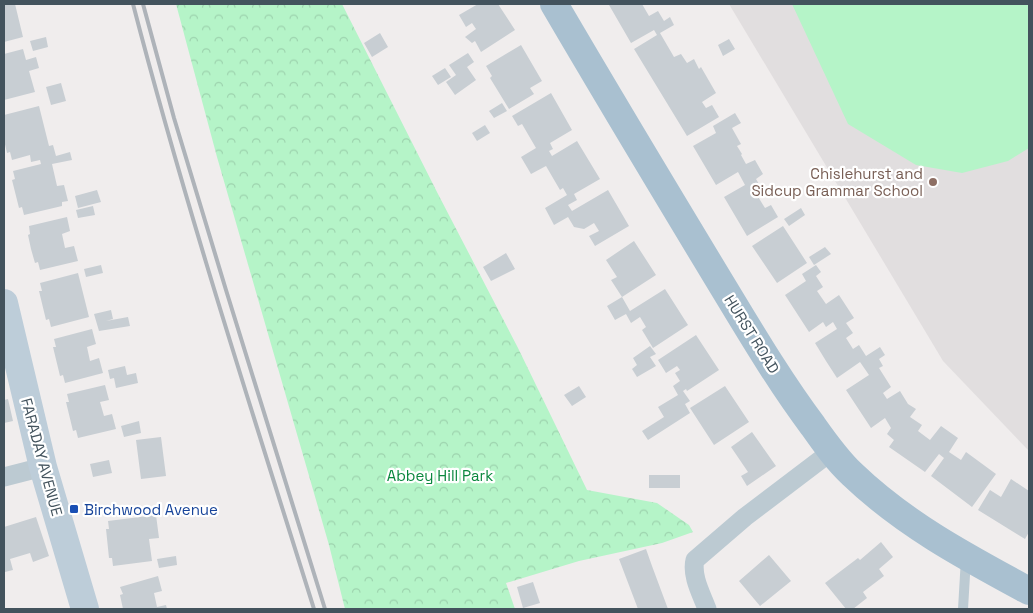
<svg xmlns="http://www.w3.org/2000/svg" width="1033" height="613" font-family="'Space Grotesk',sans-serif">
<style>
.education{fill:#e1dedf}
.park{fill:url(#park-crowns)}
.garden{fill:#b5f4c8}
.building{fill:#c8ced3}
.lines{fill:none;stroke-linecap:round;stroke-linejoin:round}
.lane{stroke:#bccad2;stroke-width:10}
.street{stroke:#bccad2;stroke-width:19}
.secondary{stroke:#bdcdd9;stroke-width:28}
.primary{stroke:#a9c0d0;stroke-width:28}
.rail{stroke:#aeb3b9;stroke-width:4}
.education-dot{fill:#8d6e63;stroke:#fff;stroke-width:2}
.transit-dot{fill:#1a4fb4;stroke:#fff;stroke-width:2}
.labels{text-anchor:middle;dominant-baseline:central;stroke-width:4.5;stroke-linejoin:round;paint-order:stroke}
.education-label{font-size:15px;fill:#785e54;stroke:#fff;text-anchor:end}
.street-label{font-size:15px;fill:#43535d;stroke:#fff}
.park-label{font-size:15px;fill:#0b873e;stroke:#fff}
.transit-label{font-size:15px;fill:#164399;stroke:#fff;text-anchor:start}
</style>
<defs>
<pattern id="park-crowns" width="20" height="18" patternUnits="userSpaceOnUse" patternTransform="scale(1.25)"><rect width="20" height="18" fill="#b5f4c8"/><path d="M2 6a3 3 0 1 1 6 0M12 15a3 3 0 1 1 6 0" fill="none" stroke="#9dd3ae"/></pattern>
</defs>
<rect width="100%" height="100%" fill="#f0eded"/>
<path class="education" d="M729 4H1029V451L943 361Z"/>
<path class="park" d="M176 4H342L438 194 518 348 587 490 657 503 689 525 693 532 662 543 579 561 506 583 515 609H345L329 545 217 157Z"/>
<path class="garden" d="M792 4H1029V148L1008 161 962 173 916 165 848 124Z"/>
<path class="building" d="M4 4H15L23 37 4 42Z
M478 4H498L515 30 481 52 475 41 472 43 465 37 476 29 472 23 466 27 459 15Z
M610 4H642L649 16 658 11 664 21 670 17 674 25 660 33 674 57 681 54 687 63 694 59 699 69 701 67 716 93 702 102 706 108 712 105 719 117 687 136 634 49 657 35 654 30 631 43 609 5Z
M380 33 388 47 372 57 364 43Z
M46 37 48 47 33 51 30 41Z
M729 39 735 49 723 56 718 45Z
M521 45 542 81 530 88 534 94 509 109 490 78 492 76 486 66Z
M23 49 26 60 36 57 39 68 29 71 35 92 4 100V54Z
M468 53 474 62 467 67 476 80 455 95 446 82 456 75 449 65Z
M445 68 451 77 438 85 432 76Z
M61 83 66 101 51 105 46 87Z
M551 93 572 130 550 143 553 149 549 151 552 156 577 141 600 179 574 194 577 200 568 205 572 211 608 190 629 226 595 246 589 236 599 231 594 223 584 229 574 227 568 217 554 225 545 208 567 195 563 188 560 190 546 166 531 174 521 157 536 148 522 124 518 126 512 116Z
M502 103 507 111 494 118 489 111Z
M39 106 49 146 53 145 56 156 70 152 72 160 52 164 57 186 64 185 68 201 62 202V206L24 215 22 207 19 208 12 180 15 179 13 171 41 164 40 160 31 162 30 155 12 160 10 152 7 153 4 140V115Z
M735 113 741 123 732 128 741 144 737 146 742 154 741 155 746 164 755 160 763 174 756 179 763 191 757 195 765 208 771 205 778 217 747 236 724 197 745 185 738 172 716 185 693 146 716 133 713 126Z
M485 125 490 133 477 141 472 133Z
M97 190 101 202 78 208 75 196Z
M93 206 95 215 78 218 76 210Z
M801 208 805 215 789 226 784 219Z
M67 217 70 231 62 234 65 248 74 246 78 261 40 270 38 262 35 263 31 249 28 235 30 234 29 226Z
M783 226 807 263 777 283 752 246Z
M634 241 656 275 622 297 611 280 617 277 606 260Z
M825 247 831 254 814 265 809 257Z
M506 253 515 269 491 281 483 267Z
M101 265 103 273 86 277 84 269Z
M816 265 821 272 816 276 823 287 817 291 826 304 839 295 854 318 846 323 853 333 846 338 853 349 859 345 866 356 880 347 885 355 879 359 883 366 879 368 891 387 883 393 887 399 900 391 908 404 916 409 910 417 922 425 918 431 930 440 941 426 958 438 949 452 961 460 966 452 996 474 972 507 931 476 944 458 939 454 925 472 889 447 894 440 887 434 891 428 885 418 871 428 846 390 869 375 860 362 837 378 826 361 815 343 837 329 833 322 826 327 823 322 809 332 785 295 806 281 802 274Z
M78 273 89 317 51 327 49 319 46 320 39 291H42L40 283Z
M665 289 688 325 653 348 642 330 646 327 640 317 631 323 626 314 615 320 607 306 622 297 630 311Z
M111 310 113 319 106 321 128 317 130 326 99 331 94 314Z
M92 329 96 344 87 347 90 361 99 358 103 373 65 383 63 375 60 376 53 347H56L54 339Z
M696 335 719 370 687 391 686 389 683 391 690 401 685 404 690 413 648 440 642 431 664 417 658 407 678 395 673 386 680 381 675 373 680 370 677 366 666 373 658 360Z
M650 346 656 354 650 357 656 366 637 377 632 369 637 365 633 358Z
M125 366 127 375 136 373 138 383 116 388 114 378 110 379 108 370Z
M105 385 109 400 100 402 104 416 112 414 116 429 78 438 76 430 73 431 66 402H69L67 394Z
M579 386 586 397 572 406 564 395Z
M725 386 749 422 714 445 690 408Z
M8 399 13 421 4 423V400Z
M139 421 141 433 124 437 121 426Z
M752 432 776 466 747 486 741 476 748 472 731 447Z
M161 437 166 476 141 479 136 440Z
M109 460 112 473 93 477 90 464Z
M649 475H680V488H649Z
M1011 479 1029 491V532L1025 539 978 510 990 490 1001 497Z
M156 515 159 538 149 539 152 561 113 566 112 558H109L106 529H109L108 521Z
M36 517 49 556 33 562 30 553 10 559 13 570 5 572 4 527Z
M881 542 893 557 879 569 884 576 863 592 867 598 853 609H846L825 583 858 558 860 560Z
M646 549 652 566 668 609H638L619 559Z
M769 555 791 581 760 606 739 581Z
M176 556 177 565 159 568 157 559Z
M158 576 162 591 154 593 157 607 166 605 167 609H123L120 595 123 594 120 587Z
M533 582 540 603 523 608 517 587Z"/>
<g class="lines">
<path class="lane" d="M963 609 966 558"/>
<path class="street" d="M4 477 43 467
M707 609C702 595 691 576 695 560L745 517 832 451"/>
<path class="secondary" d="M4 303 43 467 85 609"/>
<path class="primary" d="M554 4C612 103 671 201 731 300 757 343 783 386 813 426 825 443 837 460 852 474 904 524 966 557 1029 591"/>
<path class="rail" d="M133 4C186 208 251 408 314 609
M143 4 174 118 226 290 325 609"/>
</g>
<circle class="education-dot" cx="933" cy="182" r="5"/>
<rect class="transit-dot" x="69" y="504" width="10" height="10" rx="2.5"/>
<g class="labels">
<g class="education-label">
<text x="923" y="173">Chislehurst and<tspan x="923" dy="17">Sidcup Grammar School</tspan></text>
</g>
<g class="street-label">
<text transform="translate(752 334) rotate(58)">HURST ROAD</text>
<text transform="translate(42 457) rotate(75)">FARADAY AVENUE</text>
</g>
<g class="park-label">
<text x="440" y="475">Abbey Hill Park</text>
</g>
<g class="transit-label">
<text x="84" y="509">Birchwood Avenue</text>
</g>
</g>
<rect width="1033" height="613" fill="none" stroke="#43535d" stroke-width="10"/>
</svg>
